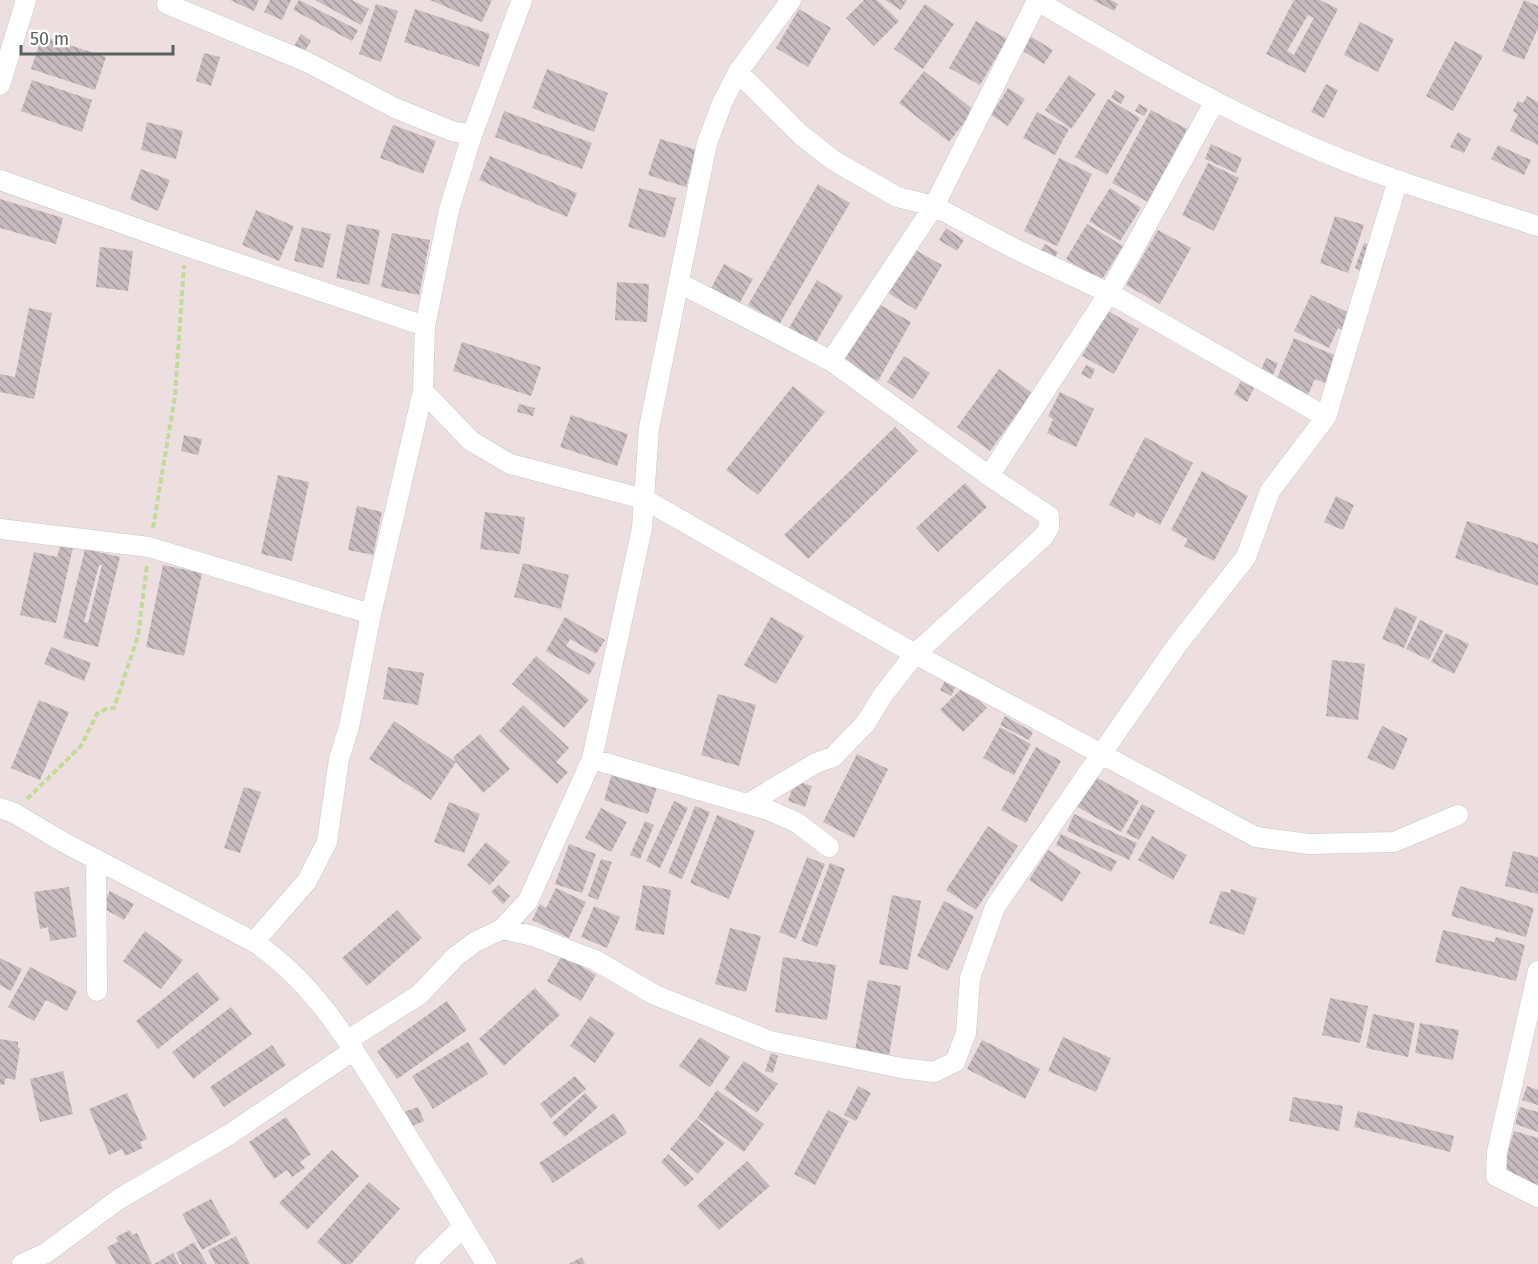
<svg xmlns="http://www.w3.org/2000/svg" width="1538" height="1264" font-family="'Fira Sans',sans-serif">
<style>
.building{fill:url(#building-back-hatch);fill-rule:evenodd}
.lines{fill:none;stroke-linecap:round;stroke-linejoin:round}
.street-casing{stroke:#c3cbc9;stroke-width:21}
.path{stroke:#c2db99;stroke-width:4;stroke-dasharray:6 3;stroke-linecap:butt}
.street{stroke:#fff;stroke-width:20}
</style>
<defs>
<pattern id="building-back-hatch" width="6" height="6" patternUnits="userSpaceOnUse" patternTransform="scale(1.5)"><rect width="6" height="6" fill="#c7bbbe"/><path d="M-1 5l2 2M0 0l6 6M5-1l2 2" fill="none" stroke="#a49b9e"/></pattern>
</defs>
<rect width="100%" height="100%" fill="#eddee0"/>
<path class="building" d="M230 0H259L254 11Z
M270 0H291L282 20 264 12Z
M299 0 358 30 352 41 293 10Z
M315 0H352L369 9 361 25Z
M430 0H492L482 22Z
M864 0H877L899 21 874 46 846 18Z
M885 0H907L901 10Z
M1093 0H1111L1118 4 1114 11Z
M1294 0H1320L1338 9 1305 73 1266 54ZM1308 15 1314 18 1294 55 1287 51Z
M1524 0 1538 6V28L1524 60 1502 51Z
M376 4 398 11 381 62 359 54Z
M925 4 954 24 923 69 894 49Z
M415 9 490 34 479 67 404 42Z
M799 9 831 28 808 67 776 48Z
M976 21 1007 39 980 85 949 68Z
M1360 22 1394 39 1378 72 1344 55Z
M301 34 311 41 304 52 294 46Z
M42 36 106 57 95 90 31 69Z
M1030 36 1053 50 1044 64 1021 50Z
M1455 41 1483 56 1453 111 1426 96Z
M204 53 220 57 211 86 196 81Z
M547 69 608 93 594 132 532 108Z
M924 71 974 110 949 142 899 103Z
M1069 75 1096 94 1071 129 1045 110Z
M32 80 92 100 82 132 21 111Z
M1326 84 1338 90 1324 118 1311 112Z
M1008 88 1025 99 1008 126 991 115Z
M1115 90 1125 96 1121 104 1111 98Z
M1527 96 1538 102V145L1510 131 1518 114 1513 111 1518 101 1523 103Z
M1108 99 1140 118 1107 175 1075 157Z
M1139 104 1148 109 1144 116 1135 111Z
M1151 110 1187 129 1148 202 1112 183Z
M504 111 592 143 582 169 495 137Z
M1037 112 1069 129 1055 155 1023 138Z
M147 122 183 131 176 159 141 150Z
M393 125 436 141 423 174 380 158Z
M1458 132 1471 139 1464 153 1450 147Z
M660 139 697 150 686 187 648 175Z
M1211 144 1242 158 1236 173 1205 159Z
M1498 145 1531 160 1524 175 1491 159Z
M490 156 577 193 567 217 479 180Z
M1059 158 1092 174 1057 246 1024 231Z
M1208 163 1239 178 1214 231 1182 215Z
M141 169 170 180 158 211 130 199Z
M818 184 850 203 780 323 748 305Z
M639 188 676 198 665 238 628 227Z
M1110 188 1141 208 1120 241 1089 221Z
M0 199 63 218 56 244 0 228Z
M256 210 294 226 279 261 242 245Z
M1335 216 1364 225 1348 273 1320 263Z
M347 224 380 230 369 285 336 278Z
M1087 224 1123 246 1101 281 1066 259Z
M302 227 331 234 323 268 294 261Z
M946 228 964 240 957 251 939 240Z
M1158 230 1191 248 1160 304 1126 285Z
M392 233 430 240 419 295 381 287Z
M1364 243 1376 248 1367 273 1355 268Z
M1045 244 1058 252 1052 263 1038 255Z
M100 247 133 251 128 291 96 287Z
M910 247 942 265 916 310 885 291Z
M724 264 753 279 738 306 710 290Z
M817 280 843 296 815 344 789 328Z
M617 282 649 284 647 322 615 320Z
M1311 295 1354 315 1346 332 1338 328 1329 348 1294 331Z
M878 304 911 322 878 381 839 360 859 323 865 327Z
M29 308 52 313 34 399 0 392V374L15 377Z
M1108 311 1139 329 1114 374 1082 356Z
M1294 338 1341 358 1329 385 1315 379 1307 397 1275 383Z
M462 342 541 367 531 396 453 371Z
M904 356 930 373 913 399 887 382Z
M1266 358 1278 363 1271 379 1259 374Z
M1086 365 1095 369 1091 379 1081 374Z
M999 369 1032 393 990 451 957 427Z
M1241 381 1254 388 1247 402 1234 394Z
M793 386 825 412 758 495 726 470Z
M1060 392 1094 409 1076 447 1047 433 1053 419 1048 416Z
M519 404 535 408 533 416 517 412Z
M571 415 628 434 617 466 560 447Z
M895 427 918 451 808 559 784 535Z
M184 435 202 439 198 455 181 451Z
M1145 437 1193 463 1160 525 1136 512 1134 518 1109 505Z
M1202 471 1248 496 1214 561 1184 546 1188 539 1171 530Z
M278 475 309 482 292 561 261 554Z
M965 483 987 507 938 552 916 528Z
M1336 496 1354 505 1343 530 1324 522Z
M357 506 382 512 373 555 348 550Z
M485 512 525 517 520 554 480 549Z
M1467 521 1538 544V586L1455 558Z
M61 544 73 547 56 623 20 615 34 552 57 557Z
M85 549 120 557 98 647 63 638ZM99 565H102L88 623 84 622Z
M523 563 569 575 561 609 514 597Z
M163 565 202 573 184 656 146 647Z
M1395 607 1417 617 1404 648 1382 639Z
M565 617 605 640 596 654 570 639 566 646 596 663 589 675 546 651Z
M771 617 804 636 776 684 744 665Z
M1420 620 1443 631 1429 660 1406 649Z
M1446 633 1469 644 1454 674 1431 662Z
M51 647 91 663 84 681 44 664Z
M536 656 589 700 564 728 512 684Z
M1332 660 1365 664 1358 720 1326 716Z
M388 667 424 673 418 705 383 699Z
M946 679 957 685 951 696 940 690Z
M964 686 987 708 963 732 940 710Z
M718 694 756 705 739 766 701 755Z
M39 700 69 712 40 780 11 768Z
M523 705 569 748 556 762 568 772 557 784 499 731Z
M1005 716 1033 732 1029 740 1000 725Z
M394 721 456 762 453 757 480 734 510 769 483 793 456 762 431 800 369 759Z
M1382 726 1408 738 1394 770 1367 758Z
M1000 727 1031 744 1014 775 983 758Z
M1036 747 1061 761 1026 823 1001 810Z
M857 754 888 769 854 838 823 822Z
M613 770 658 784 648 814 604 800Z
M1094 776 1139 801 1121 832 1076 806Z
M795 781 812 786 805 807 788 801Z
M244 787 261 792 240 853 224 848Z
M674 801 688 808 660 868 646 861Z
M449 802 480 814 464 853 434 842Z
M1142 804 1155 811 1139 840 1126 833Z
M695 806 710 812 682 879 668 873Z
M601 808 627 822 611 852 585 838Z
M1074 814 1137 843 1129 860 1067 831Z
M717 815 755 831 729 899 690 883Z
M645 821 654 825 640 859 630 855Z
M988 826 1018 846 976 910 946 890Z
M1061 834 1117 861 1111 872 1056 845Z
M1152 836 1187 855 1173 880 1138 860Z
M486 842 510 862 490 885 467 865Z
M569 844 596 854 582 893 555 884Z
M1048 850 1081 872 1062 902 1029 880Z
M1513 851 1538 857V894L1505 886Z
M807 857 825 864 796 939 779 932Z
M601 859 612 862 598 900 588 896Z
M830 863 845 869 817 947 801 941Z
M498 885 510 896 503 904 491 892Z
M643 885 671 890 664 935 635 930Z
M1460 886 1534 908 1526 937 1451 916Z
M69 887 77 937 50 941 48 927 40 929 34 892Z
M556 888 586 902 569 938 532 920 540 904 546 908Z
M1231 889 1257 898 1244 935 1209 923 1221 891 1230 893Z
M110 891 134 904 124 920 101 907Z
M892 895 921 901 908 970 879 964Z
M944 901 974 916 948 971 917 956Z
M594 906 620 917 607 948 581 937Z
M397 910 422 938 367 986 342 958Z
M730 928 761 936 746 992 715 984Z
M1443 930 1494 942 1496 937 1525 945 1516 981 1435 962Z
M145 931 183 960 161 989 123 961Z
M562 955 596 975 581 1001 547 981Z
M783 957 836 965 827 1020 775 1012Z
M0 958 22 969 11 991 0 985Z
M30 967 77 991 67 1011 46 1000 34 1021 8 1007Z
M197 972 220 999 158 1049 136 1021Z
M868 980 901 986 889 1056 855 1050Z
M535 988 560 1015 504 1066 479 1039Z
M1330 998 1368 1006 1360 1043 1322 1035Z
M447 1001 467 1030 397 1079 377 1051Z
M231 1007 252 1034 193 1079 172 1052Z
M1373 1014 1415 1023 1408 1057 1366 1048Z
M590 1016 615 1033 595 1063 570 1046Z
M1420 1023 1459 1030 1453 1060 1415 1053Z
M700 1037 730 1057 710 1087 679 1066Z
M1063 1037 1111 1058 1096 1092 1048 1071Z
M0 1039 18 1042V1048H20L15 1080 6 1078 4 1085 0 1084Z
M982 1040 1040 1069 1025 1099 967 1069Z
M468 1042 488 1074 433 1109 412 1076Z
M272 1045 286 1065 224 1107 210 1087Z
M771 1053 778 1056 773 1073 765 1071Z
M744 1061 778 1084 757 1113 724 1089Z
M63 1071 73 1114 40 1122 30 1079Z
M575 1076 586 1089 551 1118 540 1104Z
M858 1086 871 1093 856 1121 844 1115Z
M1527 1086 1538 1090V1105L1522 1100Z
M717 1090 764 1124 744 1152 697 1118Z
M127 1093 147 1139 140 1142 143 1148 125 1156 122 1149 109 1155 89 1109Z
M585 1093 598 1107 565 1137 552 1123Z
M1293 1097 1343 1106 1339 1131 1289 1121Z
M418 1107 424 1121 410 1127 404 1112Z
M1520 1107 1538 1112V1132L1515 1124Z
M828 1110 849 1121 815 1185 794 1174Z
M1358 1111 1454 1136 1450 1152 1354 1127Z
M614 1113 627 1133 553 1183 539 1163Z
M286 1117 311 1154 300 1162 305 1168 292 1177 287 1170 274 1179 249 1142Z
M696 1119 725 1143 698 1174 670 1149Z
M1514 1131 1538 1138V1185L1501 1174Z
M332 1150 359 1176 307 1230 279 1203Z
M668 1154 694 1179 685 1187 661 1162Z
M747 1161 770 1186 719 1230 697 1206Z
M369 1182 400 1209 351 1264H342L317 1242Z
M211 1199 231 1234 202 1250 182 1214Z
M130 1230 132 1235 137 1233 152 1264H116L107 1247 118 1242 116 1237Z
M236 1236 250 1264H215L208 1250Z
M194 1242 207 1264H182L176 1253Z
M173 1253 179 1264H154Z
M582 1257 585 1264H569Z"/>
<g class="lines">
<defs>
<path id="street" d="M1036 0C1118 48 1202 98 1289 137 1369 174 1454 199 1538 226
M167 4 307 62 395 108 452 131 472 135
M738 72 801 135 833 160 897 197 934 206 1015 249 1109 293 1326 417
M0 85 26 0
M0 180 186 246 425 326
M679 283 831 361 989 476 1049 516V527L1044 536 915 654 883 695 865 724 833 757 816 763 749 803
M831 361 934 206 1037 1
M423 391 471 441 510 464 644 499 915 654 1256 837 1309 844 1394 842 1458 815
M989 476 1109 293 1215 101
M0 529 149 547 371 614
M592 759 768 810 796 822 829 847
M0 808 14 813 63 842 254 942C317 984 353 1049 392 1111 424 1162 455 1213 486 1264
M96 859 97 991
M502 929 533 936 595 960 655 995 770 1041 901 1068 934 1072 955 1062 966 1033 970 978 995 907 1177 645 1246 557 1270 491 1326 417 1398 180
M254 942 307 881 327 842 339 759 349 727 371 614 423 391 425 326 449 210 472 135 522 0
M1538 971 1497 1152 1496 1176 1538 1197
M348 1040 419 995 455 957 475 942 502 929 528 901 592 759 642 528 649 428 707 143 723 101 738 72 791 0
M22 1264 46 1253 119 1199 230 1134 354 1050
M425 1264 463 1227"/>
</defs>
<use href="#street" class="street-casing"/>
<path class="path" d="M153 528 175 396 184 265
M27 799 81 746 97 714 106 709 114 708 138 636 147 565"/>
<use href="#street" class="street"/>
</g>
<path d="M21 45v9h152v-9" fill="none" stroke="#57615e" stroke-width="3"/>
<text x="30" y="45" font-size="18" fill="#57615e" stroke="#ffffff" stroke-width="4.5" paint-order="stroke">50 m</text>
</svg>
